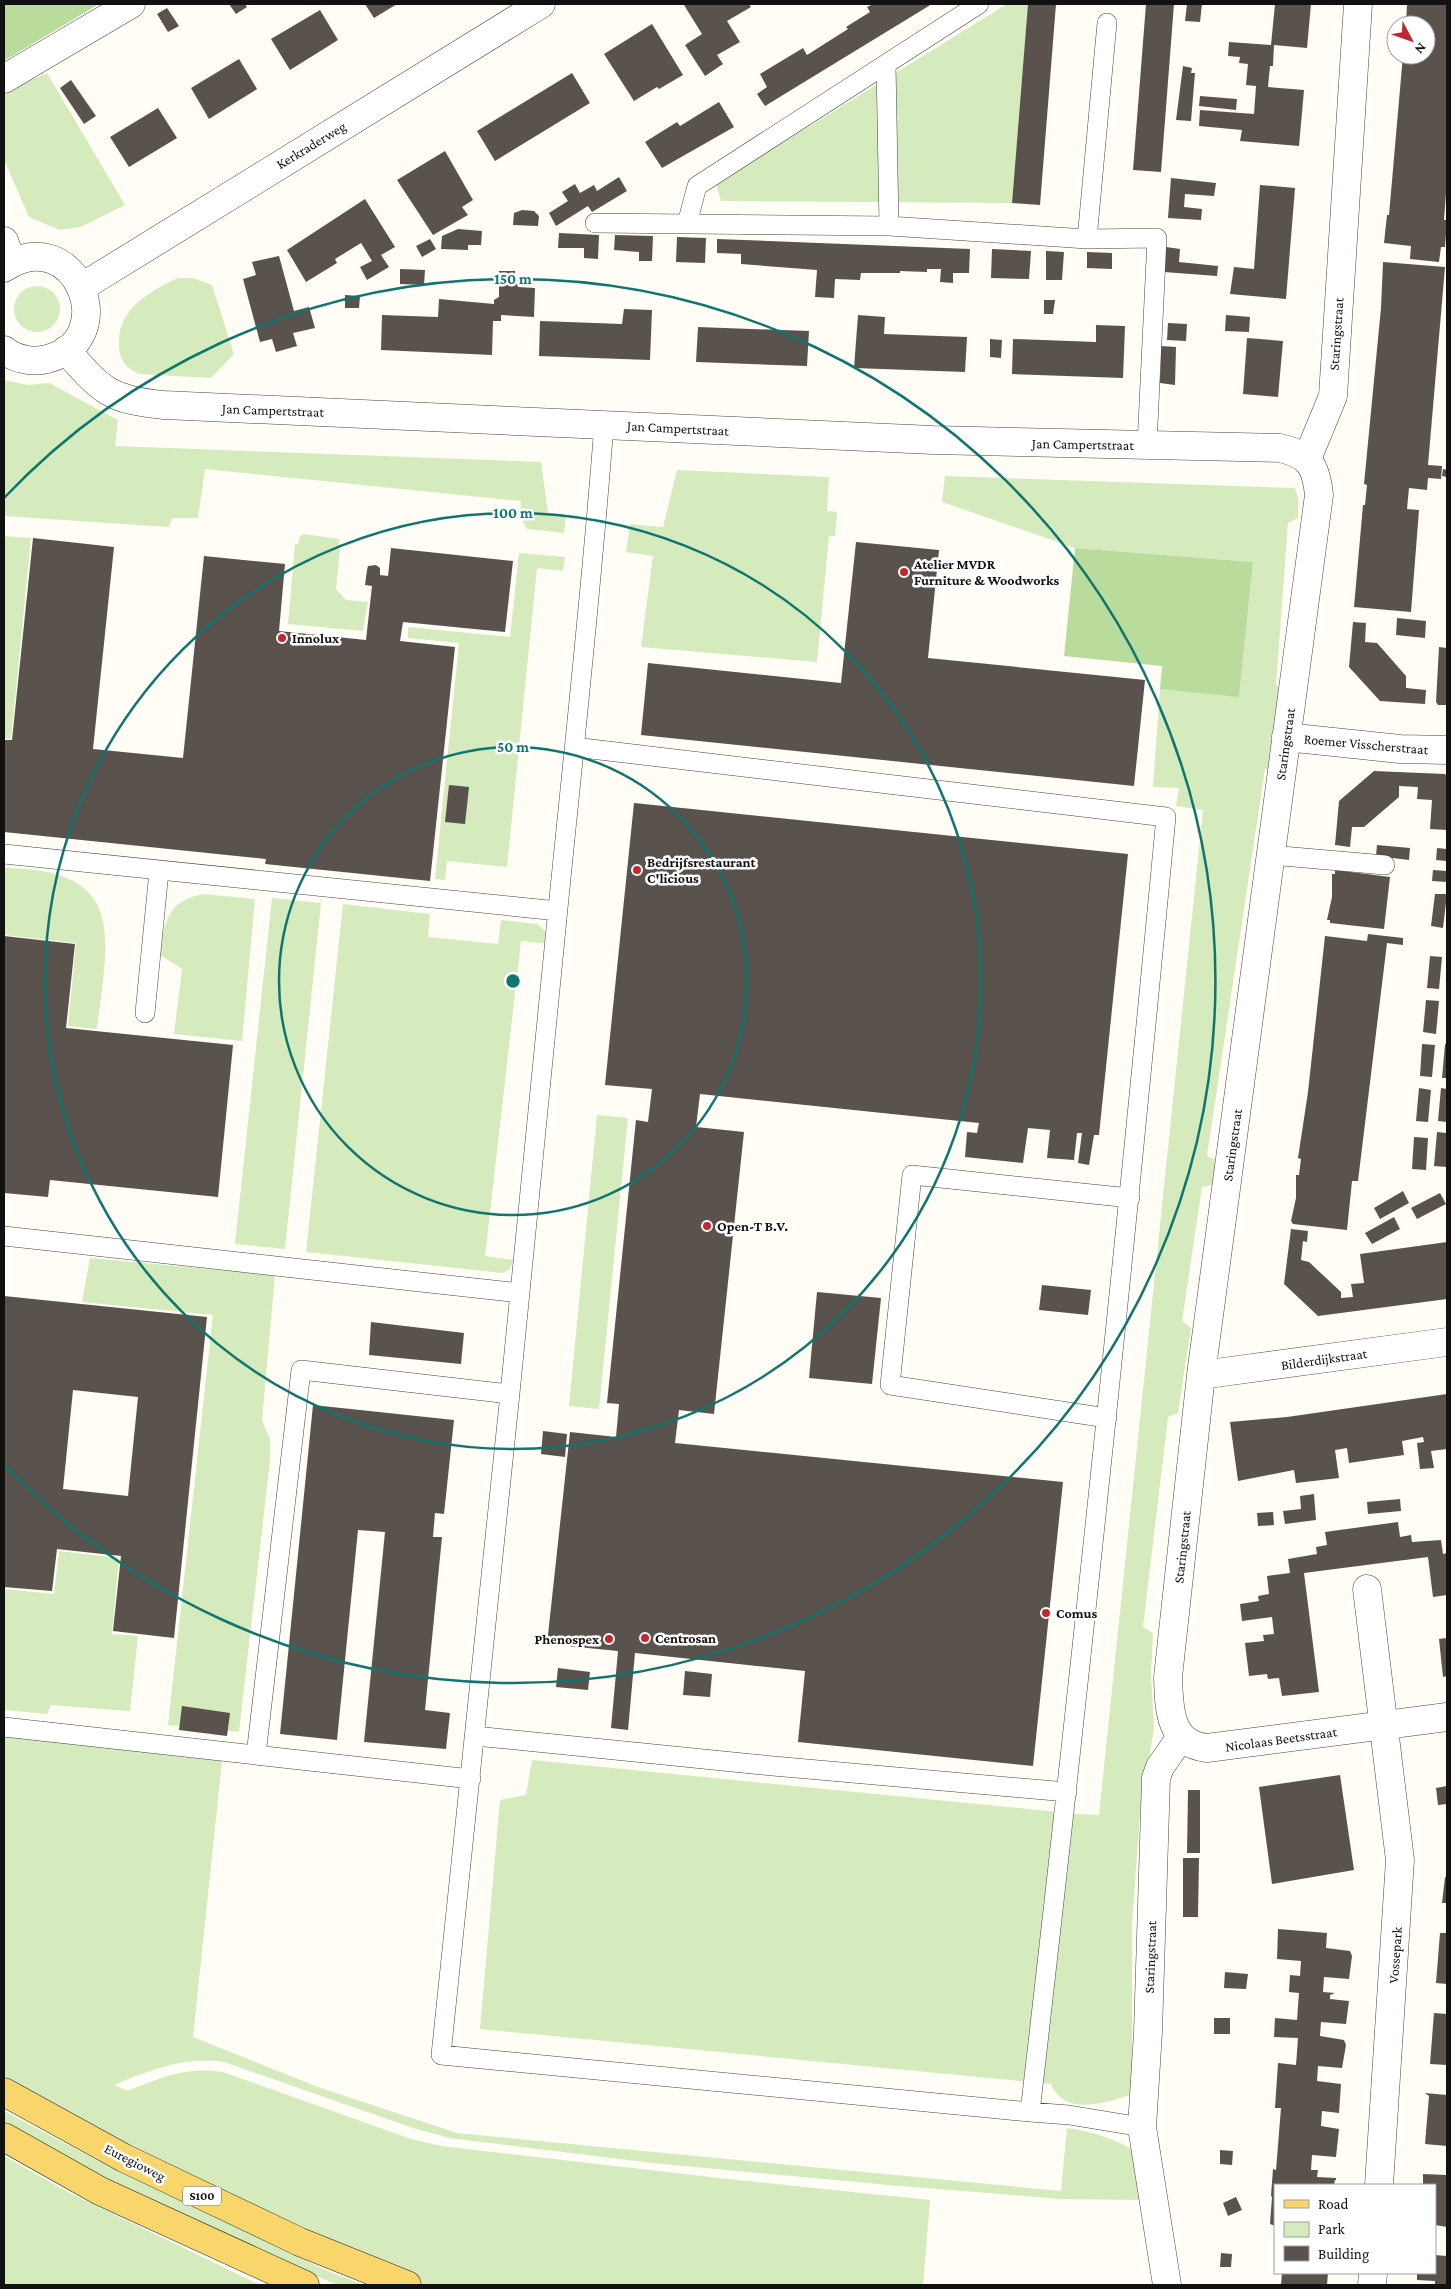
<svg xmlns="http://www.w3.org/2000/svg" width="1451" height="2289" font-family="'Crimson Pro',serif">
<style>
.green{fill:#d5ebbd}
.forest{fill:#b9dc9c}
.building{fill:#5a524d;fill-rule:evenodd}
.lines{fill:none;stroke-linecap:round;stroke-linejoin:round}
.service-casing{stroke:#444;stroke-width:20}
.minor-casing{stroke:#444;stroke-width:29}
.tertiary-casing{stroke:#444;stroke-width:29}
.primary-casing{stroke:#222;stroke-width:29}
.service{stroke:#fff;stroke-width:19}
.minor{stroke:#fff;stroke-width:28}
.tertiary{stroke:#fff;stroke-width:28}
.primary{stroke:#f9d66b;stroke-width:28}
.ring{fill:none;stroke:#0f766e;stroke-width:2.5}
.poi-dot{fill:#c4262e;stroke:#fff;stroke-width:2}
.labels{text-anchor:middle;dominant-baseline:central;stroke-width:5;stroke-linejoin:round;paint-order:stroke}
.shield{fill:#fff;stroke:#585858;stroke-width:1}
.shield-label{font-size:12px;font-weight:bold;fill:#111}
.street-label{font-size:14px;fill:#111;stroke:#fff}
.poi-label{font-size:14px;font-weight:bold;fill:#111;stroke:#fff;text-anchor:start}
.centre{fill:#0f766e;stroke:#fff;stroke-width:2.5}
.ring-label{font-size:15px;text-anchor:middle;font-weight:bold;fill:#0f766e;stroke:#fff;stroke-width:5;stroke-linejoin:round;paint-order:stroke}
</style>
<rect width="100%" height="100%" fill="#fffdf5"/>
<path class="green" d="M1007 4H1028L1012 203 721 201 716 184Z
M47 73 125 205 81 227 60 230 29 217 4 160V92Z
M178 278H193L212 285 234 354 211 378 139 374C126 368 119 360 119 345 117 309 149 292 178 278Z
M14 309a23 23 0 1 1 46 0a23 23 0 1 1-46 0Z
M4 380 28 385 49 383 118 420 115 446 541 462 548 513 566 515 564 533 527 529 520 517 521 501 205 469 198 518H172L169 527 4 516Z
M677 470 829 477 827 511 837 512 835 536H829L817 662 641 647 653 556 626 552 630 524 663 527Z
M945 476 1295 488 1298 497V518L1288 523 1276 685 1283 687 1272 769H1265L1207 1156 1216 1160 1212 1185 1202 1187 1182 1321 1191 1328 1178 1413 1168 1417 1143 1627 1153 1633 1151 1674 1154 1728 1140 1813 1132 1924V2094C1107 2103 1064 2117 1051 2084L480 2029 500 1800 526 1795 532 1760 1078 1814 1099 1815 1203 810 1176 806 1179 788 1153 787 1160 689 1239 696 1253 562 1075 548 942 502Z
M304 534 339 539 340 549 336 589 346 600 368 602 363 631 288 624 295 544H298L300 536Z
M4 536 31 538 11 739 4 738Z
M519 553 565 557 563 571 537 568 507 867 447 861 445 880 435 879 459 643 408 638V627L510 637Z
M4 868C128 869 108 936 97 1029L68 1026 76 943 4 935Z
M203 894 255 899 242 1041 174 1034 182 969 159 954C165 922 167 901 203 894Z
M272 898 321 903 285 1249 235 1244Z
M343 904 430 914 428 937 498 944 501 920 537 924 547 933 549 944 521 941 485 1256 514 1260 509 1270 503 1273 306 1252Z
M597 1115 628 1118 599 1409 569 1406Z
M90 1258 275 1275 262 1420 270 1439V1460L239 1732 168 1725 213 1315 82 1302Z
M59 1551 119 1558 112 1634 138 1636 130 1711 51 1705 47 1714 4 1710V1589L54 1594Z
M4 1736 222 1761 193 2037 318 2087 457 2133 1061 2191 1067 2128C1092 2131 1115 2139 1137 2152L1142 2200 1061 2199 889 2185 652 2163 449 2138 413 2128 224 2062C185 2056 150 2070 114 2085L127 2091C160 2078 186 2066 223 2072L411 2139 441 2146 737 2180 930 2200 923 2285H426C282 2229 143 2152 4 2084Z
M4 2111 108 2166 330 2272 365 2285H337L158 2207 4 2125Z
M4 2156 68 2192 260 2285H4Z"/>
<path class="forest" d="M4 4H99L4 61Z
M1075 548 1253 562 1239 697 1160 689 1162 666 1064 656Z"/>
<path class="building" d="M229 4H245L247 7 236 14Z
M365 4H397L374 18Z
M686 4H749L751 7 727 21 740 42 717 55 723 64 705 76 685 45 702 34 684 5Z
M873 4H932L765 106 757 94 767 87 760 74 803 48 807 55 848 29 846 27 870 12 867 7Z
M1028 4H1056L1040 205 1012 203Z
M1146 4H1174L1161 172 1133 170Z
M1187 4H1202L1200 22 1185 21Z
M1275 4H1311L1307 48 1274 45 1273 66H1270L1268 87 1304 90 1299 146 1240 141 1242 130 1199 126 1200 110 1254 114 1256 86 1246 85 1248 64 1239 63 1240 57 1228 56 1229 42 1271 45Z
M1407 4H1447V180L1444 220H1447L1445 247H1441L1439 262 1410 259 1411 246 1384 243 1387 215H1389L1403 55H1426V25H1406Z
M167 8 179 26 168 32 157 14Z
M320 10 338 40 290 70 271 39Z
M652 24 683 75 659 89 657 87 634 101 604 54Z
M239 59 257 89 209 119 191 88Z
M1183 66 1192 68 1191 73H1195L1191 121 1176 120Z
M572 73 590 103 495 161 477 131Z
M71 80 96 116 84 124 60 88Z
M1200 96 1237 99 1236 110 1199 106Z
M719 102 734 127 662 168 645 142 677 122 680 126Z
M158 108 177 138 129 167 110 137Z
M445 151 473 200 462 207 468 215 433 235 397 180Z
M619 177 627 191 592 212 588 206 556 226 549 213 568 201 562 192 575 184 580 193 594 185 597 191Z
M1171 178 1216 183 1214 196 1185 194 1184 207 1202 209 1201 220 1168 218Z
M1260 185 1295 188 1286 299 1230 294 1234 267 1254 269Z
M365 199 395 247 381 255 389 267 367 280 360 267 372 261 361 243 335 259 337 263 306 282 287 250Z
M522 210 534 211 539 216 538 226 513 225 514 213Z
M458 229 482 231 481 245H468V250L441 249 442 236Z
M559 233 599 235 598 259 584 258V248H558Z
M615 235 653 236 652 261H639V252L614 250Z
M677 237 706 238 705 263 676 262Z
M430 239 436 249 422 257 416 246Z
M717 239 970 249 969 273H953V283L940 282 941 269H927V272L900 271V273H861L860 280 835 279 834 298 815 297 817 270 741 264V254L717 253Z
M1166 247 1180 249 1179 262 1218 266 1217 276 1164 272Z
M992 249 1031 251 1029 279 991 278Z
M1046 251 1064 252 1062 280H1046Z
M1087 252 1112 253V269L1087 268Z
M279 256 294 311 309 307 315 328 293 333 297 346 276 352 272 339 260 342 243 279 256 275 252 262Z
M1383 262 1445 267 1428 465 1442 466 1441 479 1428 478 1427 490 1409 488 1407 509 1419 510 1411 612 1354 607 1363 505H1365L1367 485 1364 484 1381 308Z
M400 269 425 270 424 285 400 284Z
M499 271H515V278H518V287L535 288 534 317 501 315V321H493L492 355 381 350 382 315 438 317 439 299 494 304V300L499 297Z
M345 295 360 296 359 308H345Z
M1044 300H1055L1053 314H1044Z
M624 309 652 310 650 360 539 356 540 321 622 324Z
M858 315 885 317 884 334 967 337 965 372 854 368Z
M1226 315 1250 317 1249 332 1225 331Z
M1168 323 1187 324 1186 341 1167 340Z
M1096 325 1125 326 1123 378 1012 374 1013 339 1096 342Z
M698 327 809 331 807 366 696 362Z
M1247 338 1283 341 1278 397 1243 394Z
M990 339 1002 340 1001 358 990 357Z
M1161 346 1176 347 1175 385 1160 383Z
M1443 469 1447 470V477L1442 476Z
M33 538 114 547 93 749 183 758 204 556 285 564 279 631 366 640 372 586 365 585 367 570 368 566 376 565 380 568V575L388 576 391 548 513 561 505 632 403 622 400 641 455 647 430 881 265 864 266 859 4 832V740H12Z
M856 542 939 550 928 658 1145 680 1134 786 641 735 648 663 841 683Z
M1397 618 1426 621 1425 638 1396 635Z
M1353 622 1366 623 1365 642 1377 643 1406 676V688L1426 690 1425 704 1380 701 1349 667Z
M1439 647 1447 648V705H1438L1436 702Z
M1374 771 1445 774 1447 776V830L1430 829 1432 800 1417 799 1418 787 1399 786V797L1364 827H1352L1350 847 1335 845 1339 801Z
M449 785 469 787 465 824 445 822Z
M634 803 1128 854 1099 1135H1094L1089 1165 1078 1163 1082 1133H1077L1074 1160 1047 1158 1050 1130 1028 1128 1023 1163 965 1157 967 1132 977 1133 979 1123 700 1094 696 1127 744 1132 714 1414 679 1410 675 1443 1063 1482 1033 1766 798 1742 805 1671 635 1653 628 1730 611 1728 618 1651 547 1644 570 1432 616 1437 619 1404 607 1403 636 1120 648 1122 652 1089 605 1085Z
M1377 845 1410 848 1409 860 1376 856Z
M1437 848 1447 849V861L1436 860Z
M1335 870 1390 877 1384 929 1330 923V920H1327L1332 897V874H1335Z
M1433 870 1447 871V882L1432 881Z
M1435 894H1447L1443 928 1431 926Z
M1368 934 1403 938V945L1387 943 1358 1181H1352L1347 1230 1293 1224 1291 1221 1296 1198V1175H1299L1301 1159 1298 1158 1308 1092 1325 936 1367 941Z
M4 936 75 944 66 1028 233 1045 218 1197 50 1180 48 1197 4 1193Z
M1430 956 1442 957 1439 989 1427 988Z
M1426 1000 1439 1001 1436 1034 1423 1032Z
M1422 1044 1435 1045 1432 1077 1420 1076Z
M1445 1044H1447V1078H1442Z
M1419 1088 1431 1090 1428 1122 1416 1121Z
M1441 1088 1447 1089V1122L1438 1121Z
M1437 1132 1447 1133V1167L1434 1166Z
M1414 1137 1428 1138 1426 1170 1412 1169Z
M1403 1191 1409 1203 1380 1219 1374 1208Z
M1440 1193 1446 1204 1417 1219 1411 1208Z
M1394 1217 1400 1229 1372 1244 1365 1233Z
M1291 1229 1308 1231 1307 1242 1303 1241 1301 1260 1309 1262 1341 1292V1298L1353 1297 1351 1284 1364 1283 1360 1254 1447 1242V1299L1318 1316 1284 1284Z
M1042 1285 1091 1290 1088 1315 1039 1310Z
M817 1292 881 1298 872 1384 809 1378Z
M4 1296 207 1317 174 1638 113 1631 121 1556 57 1549 52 1591 4 1587ZM73 1390 138 1397 128 1496 63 1489Z
M371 1322 464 1333 461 1364 369 1355Z
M1447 1394V1449L1431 1451 1434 1468 1420 1469 1417 1443 1424 1442 1423 1437 1402 1441 1404 1455 1376 1459 1349 1463 1347 1448 1335 1450 1339 1478 1296 1483 1294 1470 1238 1481 1230 1422 1287 1417Z
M313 1405 454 1420 444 1514 435 1513 433 1537H442L425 1710 450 1713 446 1749 364 1742 385 1532 358 1530 337 1740 280 1734Z
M543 1431 567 1434 565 1457 541 1454Z
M1314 1494 1316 1520 1285 1524 1283 1511 1301 1509 1300 1496Z
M1400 1499 1401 1511 1368 1514 1367 1502Z
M1273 1512 1274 1525 1258 1526 1257 1513Z
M1398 1522 1400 1537 1411 1535 1412 1542 1441 1540 1443 1554 1447 1553V1595L1433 1597 1428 1557 1304 1573 1319 1692 1282 1696 1279 1678 1268 1679 1267 1674 1249 1676 1245 1643 1264 1641 1263 1635 1274 1634 1272 1617 1242 1621 1240 1604 1259 1601 1258 1596 1269 1594 1267 1576 1290 1573 1288 1559 1317 1554 1316 1547 1327 1545 1325 1532Z
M1447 1638V1676L1443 1677 1439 1639Z
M558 1668 590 1672 588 1690 556 1687Z
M685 1671 712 1674 710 1697 683 1695Z
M182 1706 230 1713 227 1736 179 1730Z
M1340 1775 1354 1870 1272 1884 1259 1787Z
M1447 1786V1804L1438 1805 1436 1788Z
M1188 1790H1200V1853H1187Z
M1183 1858H1199L1198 1917H1183Z
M1445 1877H1447V1903H1442Z
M1278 1929 1327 1933 1326 1948 1350 1951 1352 1956 1349 1979 1324 1977 1323 1992 1335 1993 1330 1995V1999L1349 2001 1346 2024 1321 2022 1320 2036 1344 2040 1346 2045 1342 2068 1318 2066 1317 2081 1341 2084 1339 2113 1322 2111 1321 2126 1339 2129 1336 2157 1312 2155 1311 2170H1318L1317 2177 1336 2178V2180H1335L1334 2185H1275V2226L1270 2224 1272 2197 1271 2196 1273 2169 1276 2170 1281 2108H1275L1278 2063 1296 2065 1298 2038 1274 2037 1275 2018 1297 2020 1299 1993 1289 1992 1290 1975 1300 1976 1301 1961 1277 1959Z
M1440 1933H1447V1984L1436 1983Z
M1225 1972 1248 1974 1246 1989 1224 1988Z
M1434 2013 1447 2014V2065L1430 2064Z
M1214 2018H1230V2034H1214Z
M1425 2093 1447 2095V2146L1425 2144 1429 2096Z
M1220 2150 1233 2151 1232 2165 1220 2164Z
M1423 2174 1447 2175V2227L1435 2225V2185H1423Z
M1236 2197 1242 2210 1228 2216 1223 2203Z
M1221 2253 1232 2254 1231 2267H1220Z
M1435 2255 1447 2256V2285H1435V2281L1417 2280V2273H1435Z
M1282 2273H1328L1327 2285H1281Z"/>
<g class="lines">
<defs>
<path id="service" d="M886 64 889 226
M595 223 889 226 1087 239 1157 238 1147 445
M687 224 697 186 979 4
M1087 239 1107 23
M574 747 1166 817C1125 1249 1080 1681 1030 2112L441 2055C481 1686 518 1318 554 949 571 774 591 599 604 424
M4 854 558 911
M1270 855 1385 865
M145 1013 159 871
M4 1236 520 1293
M1107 1418 890 1385 912 1175 1130 1198
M4 1727 471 1779
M475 1736 773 1766 1067 1792
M256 1755 301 1370 510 1394
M1030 2112 1069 2115 1142 2127"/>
<path id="minor" d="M4 79 131 4
M4 241 12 262
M66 350C101 390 109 400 164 405L933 440 1280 448C1310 455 1316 466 1319 495L1201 1375 1168 1677C1169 1708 1169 1744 1207 1748L1447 1717
M1307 459 1333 396 1358 4
M1286 737 1400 749 1447 750
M1201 1375 1447 1342
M1367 1589 1400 1860 1379 2185
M1167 2285 1142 2127 1148 2032 1156 1778 1160 1767 1181 1737
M1372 2285 1373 2273"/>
<path id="tertiary" d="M4 268C75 220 124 340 47 359 33 363 15 359 4 350
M82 287 541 4"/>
<path id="primary" d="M4 2092 124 2158 300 2242 407 2285
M4 2137 100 2191 305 2285"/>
</defs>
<use href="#service" class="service-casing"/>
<use href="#minor" class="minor-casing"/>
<use href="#tertiary" class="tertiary-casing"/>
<use href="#primary" class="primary-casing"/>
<use href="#service" class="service"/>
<use href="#minor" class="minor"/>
<use href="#tertiary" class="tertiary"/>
<use href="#primary" class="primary"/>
</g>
<g class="ring">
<circle cx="513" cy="981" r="234"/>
<circle cx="513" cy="981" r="468"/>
<path d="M4 498A702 702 0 1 1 4 1464"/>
</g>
<g class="poi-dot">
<circle cx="904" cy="572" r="5"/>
<circle cx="282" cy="638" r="5"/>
<circle cx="637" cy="870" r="5"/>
<circle cx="707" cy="1226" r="5"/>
<circle cx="1046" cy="1613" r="5"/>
<circle cx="645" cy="1638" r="5"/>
<circle cx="609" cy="1639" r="5"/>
</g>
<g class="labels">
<rect class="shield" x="183" y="2186.5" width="38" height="19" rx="4"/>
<g class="shield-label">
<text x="202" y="2196">S100</text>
</g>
<g class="street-label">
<text transform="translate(311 145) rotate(-31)">Kerkraderweg</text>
<text transform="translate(1336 334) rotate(-86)">Staringstraat</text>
<text transform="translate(273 410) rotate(2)">Jan Campertstraat</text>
<text transform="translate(678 428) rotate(3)">Jan Campertstraat</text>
<text transform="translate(1083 444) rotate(1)">Jan Campertstraat</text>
<text transform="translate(1285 744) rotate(-82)">Staringstraat</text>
<text transform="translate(1366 744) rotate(5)">Roemer Visscherstraat</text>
<text transform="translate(1232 1145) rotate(-82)">Staringstraat</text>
<text transform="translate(1324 1359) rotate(-8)">Bilderdijkstraat</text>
<text transform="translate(1182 1547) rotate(-84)">Staringstraat</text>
<text transform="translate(1281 1739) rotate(-8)">Nicolaas Beetsstraat</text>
<text transform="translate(1395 1955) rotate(-86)">Vossepark</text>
<text transform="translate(1150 1957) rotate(-88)">Staringstraat</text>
<text transform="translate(135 2162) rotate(27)">Euregioweg</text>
</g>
<g class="poi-label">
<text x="914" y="564">Atelier MVDR<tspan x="914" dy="16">Furniture &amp; Woodworks</tspan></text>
<text x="292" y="638">Innolux</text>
<text x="647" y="862">Bedrijfsrestaurant<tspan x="647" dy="16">C'licious</tspan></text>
<text x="717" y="1226">Open-T B.V.</text>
<text x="1056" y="1613">Comus</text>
<text x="655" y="1638">Centrosan</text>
<text x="599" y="1639" text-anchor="end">Phenospex</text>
</g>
</g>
<circle cx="513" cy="981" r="8" class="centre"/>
<g class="ring-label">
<text x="513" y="284">150 m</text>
<text x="513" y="518">100 m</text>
<text x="513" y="752">50 m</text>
</g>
<rect width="1451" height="2289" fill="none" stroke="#111111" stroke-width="10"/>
<rect x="1274" y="2184" width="162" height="90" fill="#ffffff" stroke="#a0a0a0"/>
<rect x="1284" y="2200" width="25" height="8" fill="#f9d66b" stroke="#a0a0a0"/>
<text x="1318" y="2209" font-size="15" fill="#111111">Road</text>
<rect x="1284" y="2222" width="25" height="15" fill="#d5ebbd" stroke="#a0a0a0"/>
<text x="1318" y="2234" font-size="15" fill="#111111">Park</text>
<rect x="1284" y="2246" width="25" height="15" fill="#5a524d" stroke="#a0a0a0"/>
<text x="1318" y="2259" font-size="15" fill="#111111">Building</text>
<g transform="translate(1411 40) rotate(131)"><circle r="24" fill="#ffffff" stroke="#a0a0a0"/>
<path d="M0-4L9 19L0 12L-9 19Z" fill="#c4262e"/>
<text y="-8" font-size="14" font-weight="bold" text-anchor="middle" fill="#111111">N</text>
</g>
</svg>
